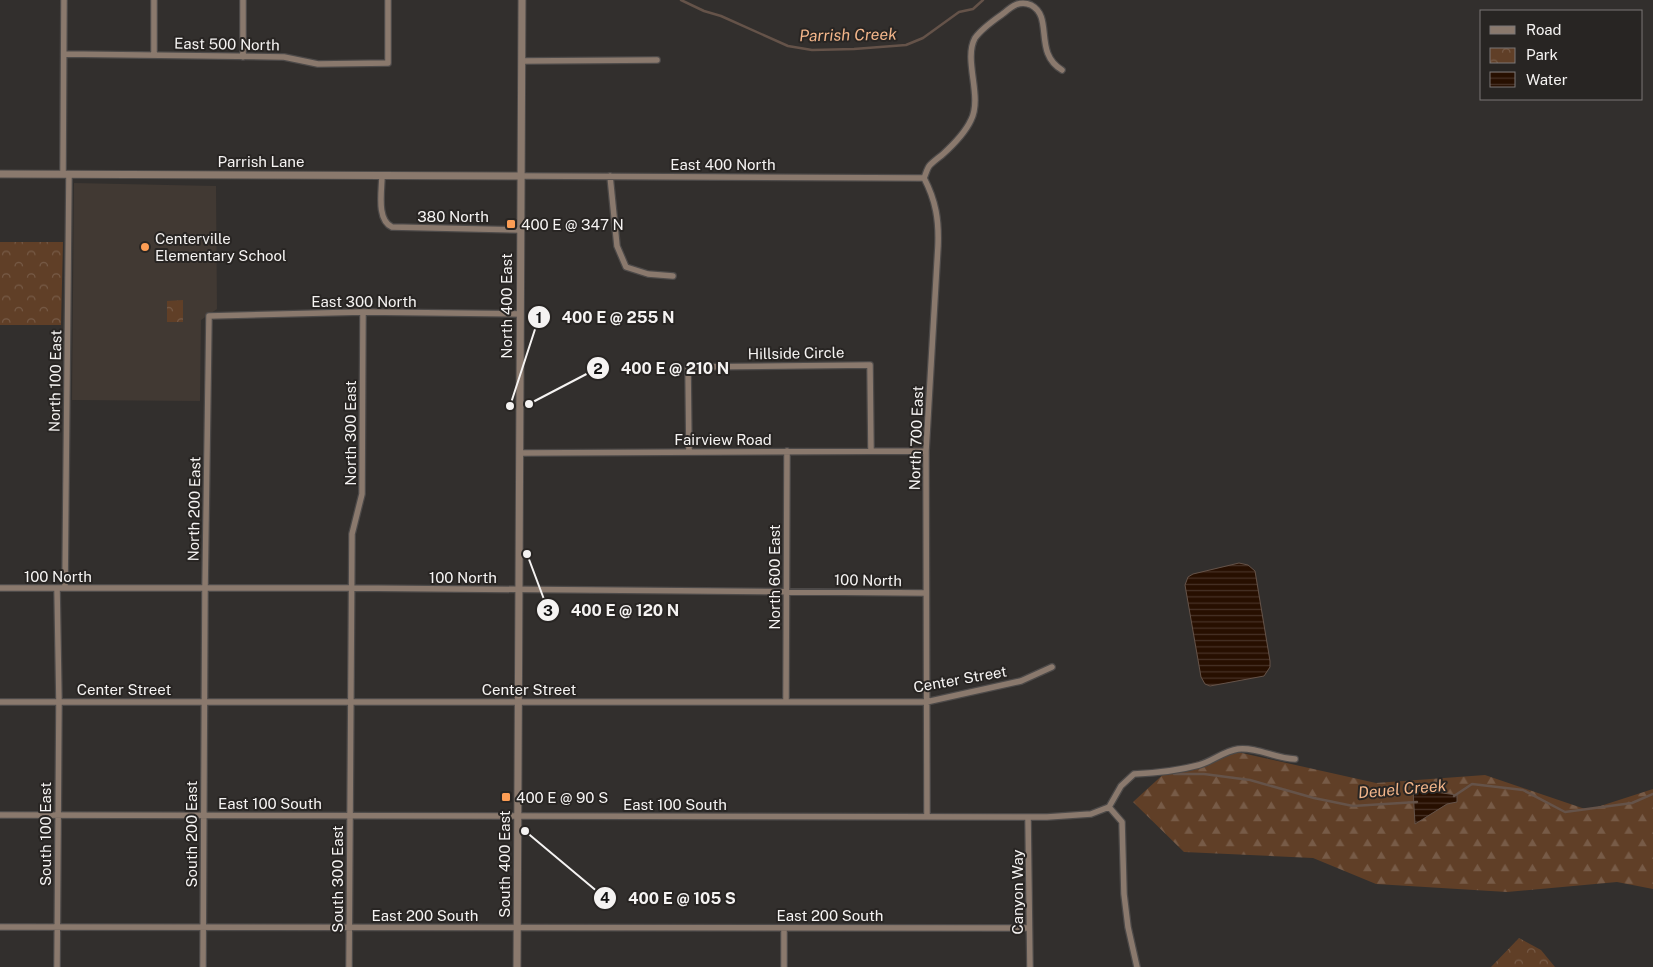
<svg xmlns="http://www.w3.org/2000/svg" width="1653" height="967" font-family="'Public Sans',sans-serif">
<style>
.built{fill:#413933}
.forest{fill:url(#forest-firs)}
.park{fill:url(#park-crowns)}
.water{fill:url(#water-rules);stroke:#655349}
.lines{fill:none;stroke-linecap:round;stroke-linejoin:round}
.stream{stroke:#655349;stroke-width:2.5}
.minor-casing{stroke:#4d4a49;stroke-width:8}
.tertiary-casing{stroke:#4d4a49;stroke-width:9}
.minor{stroke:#8a796d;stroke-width:5.5}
.tertiary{stroke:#8a796d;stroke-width:7}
.poi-dot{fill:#fc9d54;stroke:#282523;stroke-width:2}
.labels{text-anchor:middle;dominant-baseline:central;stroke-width:4;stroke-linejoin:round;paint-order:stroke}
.street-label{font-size:15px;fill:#f5f3f2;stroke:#282523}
.poi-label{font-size:15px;fill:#f5f3f2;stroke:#282523;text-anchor:start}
.water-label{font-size:16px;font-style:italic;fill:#f2b58a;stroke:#282523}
.leader{fill:none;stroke:#f5f3f2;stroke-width:2}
.callout-dot{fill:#f5f3f2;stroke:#282523;stroke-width:2}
.mark-label{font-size:15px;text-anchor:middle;font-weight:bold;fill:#111}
.callout-label{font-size:16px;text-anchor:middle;font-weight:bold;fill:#f5f3f2;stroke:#282523;stroke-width:4;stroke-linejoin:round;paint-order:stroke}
</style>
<defs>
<pattern id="forest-firs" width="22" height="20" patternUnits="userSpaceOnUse" patternTransform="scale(1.25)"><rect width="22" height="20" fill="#603f27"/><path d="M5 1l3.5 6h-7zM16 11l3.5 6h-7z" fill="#775b47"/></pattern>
<pattern id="park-crowns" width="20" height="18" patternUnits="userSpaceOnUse" patternTransform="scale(1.25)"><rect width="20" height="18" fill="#603f27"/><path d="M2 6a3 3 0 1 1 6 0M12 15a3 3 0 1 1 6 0" fill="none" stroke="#775b47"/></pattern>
<pattern id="water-rules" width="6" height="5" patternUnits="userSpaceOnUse" patternTransform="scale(1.25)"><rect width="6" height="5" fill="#270f00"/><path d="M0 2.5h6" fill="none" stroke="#473226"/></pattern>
</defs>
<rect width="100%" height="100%" fill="#322f2d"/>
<path class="built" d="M74 183 216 186 217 309 201 320 200 401 72 400Z"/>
<path class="forest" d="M1233 751 1376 783 1485 775 1588 810 1653 789V889L1617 882 1507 892 1376 884 1313 858 1184 852 1133 802 1168 770Z"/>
<path class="park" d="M0 242H63L61 325H0Z
M183 300V322H167V301Z
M1519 938 1541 950 1555 967H1491Z"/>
<path class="water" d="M1239 563 1248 565 1255 571 1270 661V667L1264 676 1210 686 1205 684 1201 677 1185 585 1188 577 1193 574Z
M1413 789 1457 795V802L1447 804 1415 824Z"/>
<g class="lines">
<path class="stream" d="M681 0 704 11 721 16 788 46 812 50 854 49 906 45 923 38 959 12 973 9 983 0
M1174 774H1204L1250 780 1314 798 1353 806 1417 802
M1454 796 1472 784 1523 790 1565 812 1632 803 1653 794"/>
<defs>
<path id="minor" d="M243 0V57
M64 54 284 57 318 64 388 63V0
M154 55V0
M522 61 657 60
M63 174 64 0
M382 175C382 190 376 220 392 227L521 230
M521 176 924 178
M610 176 617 246 626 267 648 274 673 276
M924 178C936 201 939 220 938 246L926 451 927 817
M924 178C926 174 927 168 930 165 934 161 938 158 942 155 952 146 965 133 971 120 983 96 963 60 975 38 982 28 994 20 1004 13 1012 6 1020 0 1031 5 1054 17 1033 53 1062 70
M689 452 688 367 870 365 871 451
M520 453 926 451
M0 588H351L925 593
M65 588 69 174
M0 702H926L1021 681 1052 667
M786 702 787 451
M1109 807 1121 786 1134 774C1156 773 1177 771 1199 765 1213 761 1224 751 1238 749 1258 747 1276 759 1295 759
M1109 807 1122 822 1124 894 1128 927 1137 967
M0 815 1047 817 1091 814 1109 807
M1028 817 1030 967
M0 927 1029 928
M57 967 59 702 57 588
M203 967 205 589 209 316 363 312 520 314
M349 967 352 534 362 494 363 312
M784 967V928"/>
<path id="tertiary" d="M0 174 521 176
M517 967 522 0"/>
</defs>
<use href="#minor" class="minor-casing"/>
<use href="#tertiary" class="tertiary-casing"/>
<use href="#minor" class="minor"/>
<use href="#tertiary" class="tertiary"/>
</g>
<g class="poi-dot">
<rect x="506" y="219" width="10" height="10" rx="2.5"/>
<circle cx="145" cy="247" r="5"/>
<rect x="501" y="792" width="10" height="10" rx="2.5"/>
</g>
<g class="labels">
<g class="street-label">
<text transform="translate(227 44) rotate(1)">East 500 North</text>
<text x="261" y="161">Parrish Lane</text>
<text x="723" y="164">East 400 North</text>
<text x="453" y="216">380 North</text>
<text x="364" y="301">East 300 North</text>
<text transform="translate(506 306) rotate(-90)">North 400 East</text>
<text transform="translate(796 353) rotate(-1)">Hillside Circle</text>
<text transform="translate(55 381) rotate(-89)">North 100 East</text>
<text transform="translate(350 433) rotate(-90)">North 300 East</text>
<text transform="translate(916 438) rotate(-88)">North 700 East</text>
<text x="723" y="439">Fairview Road</text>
<text transform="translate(194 509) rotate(-89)">North 200 East</text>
<text x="58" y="576">100 North</text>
<text x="463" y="577">100 North</text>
<text transform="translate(774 577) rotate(-90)">North 600 East</text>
<text transform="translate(868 580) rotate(1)">100 North</text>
<text transform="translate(960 679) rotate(-10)">Center Street</text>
<text x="124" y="689">Center Street</text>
<text x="529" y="689">Center Street</text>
<text x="270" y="803">East 100 South</text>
<text x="675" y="804">East 100 South</text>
<text transform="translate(45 834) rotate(-90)">South 100 East</text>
<text transform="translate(191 834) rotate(-90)">South 200 East</text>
<text transform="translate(504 864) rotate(-90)">South 400 East</text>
<text transform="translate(337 879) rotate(-90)">South 300 East</text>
<text transform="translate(1017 892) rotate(-90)">Canyon Way</text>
<text x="425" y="915">East 200 South</text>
<text x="830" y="915">East 200 South</text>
</g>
<g class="poi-label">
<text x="521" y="224">400 E @ 347 N</text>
<text x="155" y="238">Centerville<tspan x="155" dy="17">Elementary School</tspan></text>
<text x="516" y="797">400 E @ 90 S</text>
</g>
<g class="water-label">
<text transform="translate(848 35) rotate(-1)">Parrish Creek</text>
<text transform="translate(1402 789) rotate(-5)">Deuel Creek</text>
</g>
</g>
<path class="leader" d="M510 406L539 317M529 404L598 368M527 554L548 610M525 831L605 898"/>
<g class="callout-dot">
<circle cx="510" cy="406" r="5"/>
<circle cx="529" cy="404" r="5"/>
<circle cx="527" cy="554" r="5"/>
<circle cx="525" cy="831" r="5"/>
<circle cx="539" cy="317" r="12"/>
<circle cx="598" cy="368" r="12"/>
<circle cx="548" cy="610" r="12"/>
<circle cx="605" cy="898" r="12"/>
</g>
<g class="mark-label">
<text x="539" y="323">1</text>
<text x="598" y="374">2</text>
<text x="548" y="616">3</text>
<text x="605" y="903">4</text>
</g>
<g class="callout-label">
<text x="618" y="323">400 E @ 255 N</text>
<text x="675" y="374">400 E @ 210 N</text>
<text x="625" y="616">400 E @ 120 N</text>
<text x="682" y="904">400 E @ 105 S</text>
</g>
<rect x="1480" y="10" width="162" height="90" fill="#282523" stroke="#7a7776"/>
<rect x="1490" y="26" width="25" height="8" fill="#8a796d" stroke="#7a7776"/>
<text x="1526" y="35" font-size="15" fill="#f5f3f2">Road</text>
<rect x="1490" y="48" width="25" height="15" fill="url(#park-crowns)" stroke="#7a7776"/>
<text x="1526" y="60" font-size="15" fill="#f5f3f2">Park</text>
<rect x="1490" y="72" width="25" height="15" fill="url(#water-rules)" stroke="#7a7776"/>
<text x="1526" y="85" font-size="15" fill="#f5f3f2">Water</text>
</svg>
